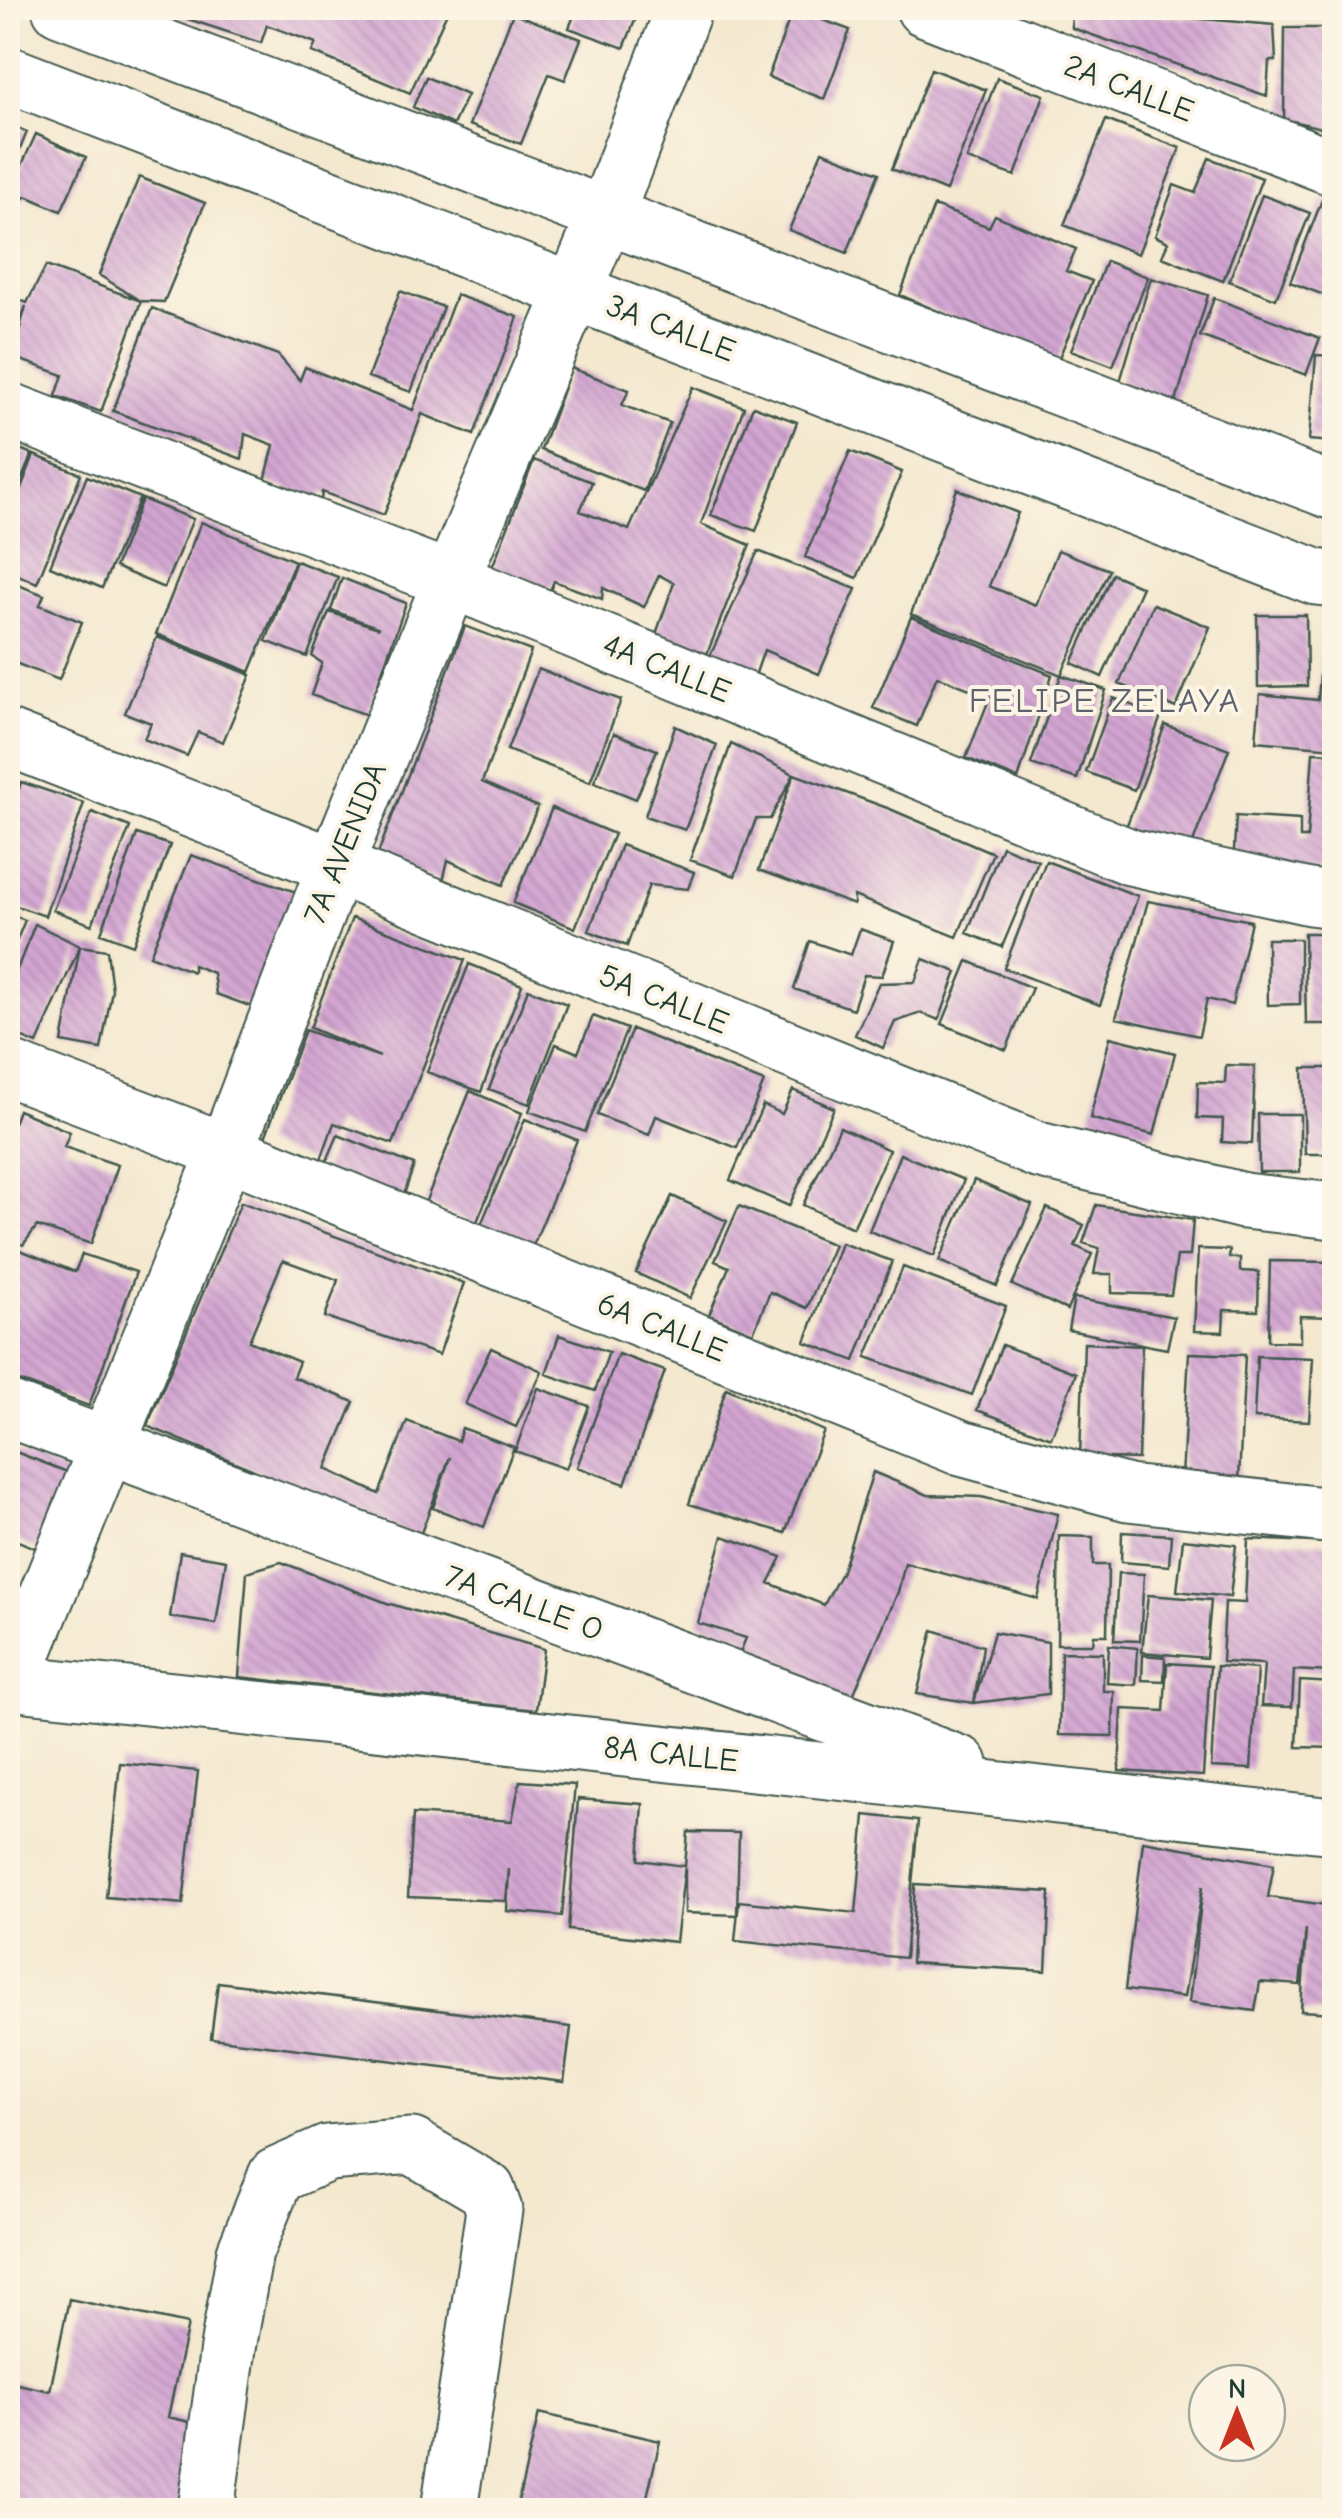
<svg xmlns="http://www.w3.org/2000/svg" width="1342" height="2518" font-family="'Comic Neue',sans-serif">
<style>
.building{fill:url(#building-back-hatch)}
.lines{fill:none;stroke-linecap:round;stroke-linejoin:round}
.minor-casing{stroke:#3f574b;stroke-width:59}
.minor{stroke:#fff;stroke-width:55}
.labels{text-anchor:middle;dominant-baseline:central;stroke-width:8;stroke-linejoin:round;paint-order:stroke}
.street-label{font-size:32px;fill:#1f3d34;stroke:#fcf5e5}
.neighbourhood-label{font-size:35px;letter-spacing:2.5px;fill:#5e626c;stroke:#fcf5e5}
</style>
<defs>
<pattern id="building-back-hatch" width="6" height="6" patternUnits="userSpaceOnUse" patternTransform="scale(2.5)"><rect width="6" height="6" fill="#d4a6d3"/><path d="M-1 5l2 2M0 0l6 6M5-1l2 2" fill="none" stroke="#ab88ac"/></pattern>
</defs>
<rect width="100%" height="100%" fill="#fcf5e5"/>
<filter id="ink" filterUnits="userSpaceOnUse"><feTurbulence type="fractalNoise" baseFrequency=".01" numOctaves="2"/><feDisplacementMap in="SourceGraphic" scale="20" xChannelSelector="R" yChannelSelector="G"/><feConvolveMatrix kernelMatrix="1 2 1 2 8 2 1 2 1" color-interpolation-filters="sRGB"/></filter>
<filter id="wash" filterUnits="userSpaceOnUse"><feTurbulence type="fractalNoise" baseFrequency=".0048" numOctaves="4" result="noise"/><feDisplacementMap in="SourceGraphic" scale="40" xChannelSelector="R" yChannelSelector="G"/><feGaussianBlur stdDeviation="2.25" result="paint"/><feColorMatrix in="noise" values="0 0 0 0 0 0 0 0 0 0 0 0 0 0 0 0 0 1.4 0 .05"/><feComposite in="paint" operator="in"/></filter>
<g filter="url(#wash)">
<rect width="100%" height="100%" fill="#f4e8cf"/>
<g id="blocks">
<path class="building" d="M154 8H449L410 93 312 52 316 43 267 25 261 43Z
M577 8H640L624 48 569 28Z
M1071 8 1274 25 1276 61H1269L1267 96 1072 28Z
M1176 8H1224L1223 15 1176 12Z
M793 9 850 30 824 99 768 77Z
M513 13 581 39 565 80 549 74 521 144 469 125Z
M1285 28H1334V131L1284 119Z
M931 69 986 90 946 191 892 169Z
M426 77 467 95 453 125 413 107Z
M997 78 1044 95 1015 176 967 159Z
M1106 120 1180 148 1138 254 1064 225Z
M8 124 27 132 8 179Z
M36 134 86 157 61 211 26 196 8 212V182L11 189Z
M822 151 879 173 847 253 789 230Z
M1209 158 1262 178 1223 281 1162 257 1168 242 1155 236 1174 185 1195 193Z
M139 177 205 203 164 302 141 301 99 275Z
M1262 195 1310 213 1276 299 1229 281Z
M1322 200 1334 205V299L1290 282Z
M934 206 989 227 995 215 1076 249 1066 271 1092 281 1057 362 900 295Z
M1106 261 1148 277 1113 366 1071 350Z
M46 266 141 301 101 412 56 396 63 375 12 357 26 306 8 352V295L27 303Z
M1151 278 1208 295 1176 401 1119 385Z
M400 291 443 307 411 392 368 377Z
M456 295 518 317 474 435 422 414 384 515 322 492 321 500 265 481 274 445 245 434 242 459 113 411 152 308 278 355 300 380 305 367 413 410Z
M1214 298 1320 338 1306 375 1200 336Z
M1316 355 1334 356V442L1309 440Z
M571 368 629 390 622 405 670 423 644 491 541 450Z
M693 387 744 407 701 524 750 545 707 654 656 634 674 583 659 575 644 607 603 588 602 599 554 581 549 593 491 570 534 460 592 482 580 511 629 530Z
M753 406 797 422 756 531 711 515Z
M8 444 32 454 8 512Z
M850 451 902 472 857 578 805 557Z
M34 455 81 474 37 583 8 571V521Z
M87 476 140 498 102 588 50 566Z
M957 489 1018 513 989 586 1036 605 1058 550 1109 570 1061 675 911 614Z
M142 499 193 519 164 588 115 567Z
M201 522 295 561 250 672 156 634Z
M758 551 856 589 819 674 764 650 755 676 710 656Z
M296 561 338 577 307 657 266 641Z
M1112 574 1142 587 1102 677 1072 663Z
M342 578 406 603 367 715 311 695 322 663 312 656 329 612 379 628 331 610Z
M8 581 44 595 40 605 82 622 59 680 15 663 8 683Z
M1153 604 1210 627 1176 708 1119 684Z
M1257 615H1306L1307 686 1258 687Z
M911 617 1052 675 1018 779 966 758 990 697 937 676 917 726 873 708Z
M1324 625 1334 626V748L1256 741 1260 694 1318 700Z
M465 626 531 651 482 782 538 807 503 885 448 860 443 881 377 856Z
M157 637 251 675 223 742 198 732 187 756 144 739 151 723 125 713Z
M538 669 621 700 590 782 507 750Z
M1061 675 1106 690 1077 779 1031 764Z
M1113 698 1161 716 1134 790 1086 772Z
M1165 725 1229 749 1189 853 1125 830Z
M675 726 717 745 685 830 645 816Z
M614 733 657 750 636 799 594 782Z
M731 744 794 774 770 819H756L735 876 690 860Z
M1313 752 1334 753V872L1233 866 1236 816 1300 820V838H1307Z
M794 774 890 809 993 853 957 937 854 896V905L759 870Z
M21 782 84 803 45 916 8 903V823Z
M552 808 614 834 575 928 513 903Z
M92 812 130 827 92 925 53 910Z
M137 834 170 845 133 945 101 933Z
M621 845 694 872 688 889 649 885 627 946 589 931Z
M1002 846 1038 861 1002 947 967 933Z
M191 855 296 892 252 1007 216 994 213 973 193 965V972L150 955Z
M1046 861 1138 896 1100 1005 1004 968Z
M1148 901 1251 921 1232 1005 1207 999 1199 1036 1116 1018Z
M8 913 25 920 8 962Z
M352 918 465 960 393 1144 334 1123 319 1165 263 1143 305 1030 380 1057 310 1028Z
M35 924 80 946 107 950 112 990 101 1049 62 1042 80 946 37 1044 8 1032V992Z
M860 929 894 941 882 976 864 975 853 1009 794 989 810 941 851 955Z
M1304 933H1334V1024H1306Z
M1267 939H1300V1004L1268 1005Z
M923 959 957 972 939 1020 921 1013 895 1022 883 1048 855 1035 879 983 915 982Z
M968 961 1032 988 1006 1050 942 1024Z
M469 964 522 985 481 1092 427 1072Z
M528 989 567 1004 529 1104 489 1089Z
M593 1016 627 1029 585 1132 529 1111 556 1044 578 1053Z
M632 1029 764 1082 737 1148 656 1116 649 1135 597 1115Z
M1110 1037 1175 1053 1154 1135 1090 1118Z
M1226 1065 1255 1066 1252 1144 1222 1142 1223 1119 1197 1118 1198 1082 1225 1083Z
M1303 1068H1334V1154H1305Z
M793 1090 834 1108 789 1206 730 1180 763 1105 782 1114Z
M470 1091 522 1113 476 1224 425 1203Z
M18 1110 70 1132 64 1147 118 1165 91 1244 37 1226 23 1245 8 1237V1136Z
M1258 1114H1300V1172H1259Z
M525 1119 577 1140 532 1248 480 1227Z
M840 1127 889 1150 853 1228 803 1205Z
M338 1135 414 1165 401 1203 322 1172Z
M900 1154 964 1180 934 1256 869 1231Z
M974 1180 1032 1205 997 1286 939 1261Z
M672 1196 727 1221 690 1298 636 1273Z
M241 1202 464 1283 439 1355 325 1317 338 1280 283 1260 249 1341 299 1362 293 1377 354 1402 326 1469 379 1494 407 1421 458 1441 462 1428 514 1447 484 1527 433 1508 450 1457 419 1538 147 1426Z
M1096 1205 1193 1220 1190 1256H1177L1171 1295 1112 1293V1274H1094L1099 1248 1083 1243Z
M739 1206 834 1245 807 1308 770 1292 753 1333 709 1315 729 1267 715 1261Z
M1047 1208 1084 1225 1075 1246 1092 1254 1067 1310 1012 1285Z
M841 1243 892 1261 855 1361 805 1342Z
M8 1245 75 1272 82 1254 136 1272 89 1406 8 1377Z
M1198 1249 1230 1250 1229 1258H1240V1271L1259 1272 1258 1311 1224 1310 1223 1332 1194 1331Z
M1270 1261 1331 1262 1330 1317 1300 1316V1342L1268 1341Z
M903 1267 1006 1306 972 1395 866 1357Z
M1074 1298 1174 1317 1167 1349 1068 1330Z
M559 1335 609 1352 595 1391 546 1374Z
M1084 1343 1142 1346 1138 1459 1080 1457Z
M1002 1345 1076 1373 1051 1438 977 1410Z
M491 1348 542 1371 516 1427 465 1404Z
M1189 1353 1245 1355 1239 1480 1182 1477Z
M618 1354 665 1371 625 1484 577 1467Z
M1257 1356 1313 1358 1309 1421 1254 1418Z
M538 1388 589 1406 566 1469 515 1451Z
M726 1388 824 1431 785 1533 689 1504Z
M8 1449 70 1473 40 1550 8 1537Z
M873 1472 928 1495 981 1497 1058 1514 1038 1599 905 1563 898 1592 847 1709 737 1660 746 1638 698 1623 723 1536 782 1557 769 1583 824 1605 842 1571Z
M1122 1532 1171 1535 1169 1566 1121 1562Z
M1059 1536 1093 1537V1565H1108L1107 1635H1094L1093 1644H1057Z
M1183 1539 1236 1545 1230 1597 1177 1591Z
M1248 1539 1334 1543 1331 1672 1294 1670 1292 1707 1261 1706 1264 1664 1222 1662 1225 1602 1245 1603Z
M180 1552 226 1560 216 1624 170 1617Z
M281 1562 387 1603 544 1649 536 1710 239 1677 247 1572Z
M1118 1573 1144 1574 1140 1641 1114 1640Z
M1148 1595 1211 1600 1206 1658 1142 1652Z
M933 1630 983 1646 974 1703 994 1632 1048 1642V1694L974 1703 917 1694Z
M1109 1645 1138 1648 1136 1685 1107 1683Z
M1061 1652 1103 1653V1691H1114L1113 1736 1059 1735Z
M1143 1655 1165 1657 1164 1681 1142 1680Z
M1167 1663 1210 1666 1203 1776 1119 1771 1122 1709 1164 1711Z
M1217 1666 1257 1669 1251 1769 1211 1767Z
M1300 1681 1334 1683V1748L1297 1747Z
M120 1763 198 1771 183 1904 106 1897Z
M520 1781 575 1785 562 1916 507 1911 509 1869 506 1901 408 1897 413 1814 512 1821Z
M578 1799 643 1804 639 1860 685 1866 676 1942 568 1930Z
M865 1815 918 1821 905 1958 735 1941 739 1901 856 1913Z
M688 1832 739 1833 737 1915 685 1913V1866Z
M1143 1841 1274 1864 1268 1897 1334 1906V2013L1301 2011 1306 1929 1300 1985 1260 1982 1255 2011 1189 2002 1203 1886 1184 1997 1125 1990Z
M915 1884 1050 1892 1046 1971 911 1963Z
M218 1982 571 2027 564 2082 211 2038Z
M69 2299 188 2324 168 2417 203 2425 185 2510H8V2382L50 2391Z
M539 2413 660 2441 644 2510H516Z"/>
</g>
</g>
<g filter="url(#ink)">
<use href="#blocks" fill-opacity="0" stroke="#3f574b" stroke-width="2.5"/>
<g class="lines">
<defs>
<path id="minor" d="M60 8 1334 492
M924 8 1334 168
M8 74 1316 577 1334 579
M8 410 451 580 1130 857 1310 897 1334 900
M8 738 335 866 1038 1150 1244 1201 1334 1211
M8 1068 226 1151 961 1448 1128 1493 1334 1516
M8 1409 960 1764
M8 1682 1334 1826
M12 1682 226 1151 335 866 451 580 605 217 684 8
M206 2510 228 2348 245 2252 276 2176 328 2153 412 2146 487 2190 494 2210 449 2510"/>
</defs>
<use href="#minor" class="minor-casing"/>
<use href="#minor" class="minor"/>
</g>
</g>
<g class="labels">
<g class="street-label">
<text transform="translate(1129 88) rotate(21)">2A CALLE</text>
<text transform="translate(671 328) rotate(21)">3A CALLE</text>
<text transform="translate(667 668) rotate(22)">4A CALLE</text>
<text transform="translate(345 843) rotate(-68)">7A AVENIDA</text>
<text transform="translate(664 999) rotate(22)">5A CALLE</text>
<text transform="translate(662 1327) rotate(22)">6A CALLE</text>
<text transform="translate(524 1603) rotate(20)">7A CALLE O</text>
<text transform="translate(671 1754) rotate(6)">8A CALLE</text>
</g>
<g class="neighbourhood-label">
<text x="1105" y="700">FELIPE ZELAYA</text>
</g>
</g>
<rect width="1342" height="2518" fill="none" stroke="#fcf5e5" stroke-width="40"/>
<g transform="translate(1237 2413)"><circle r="48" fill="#fcf5e5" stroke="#a4ab9e" stroke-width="2.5"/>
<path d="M0-8L18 38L0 25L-18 38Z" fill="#c8321e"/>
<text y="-15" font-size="28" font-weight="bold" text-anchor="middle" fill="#1f3d34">N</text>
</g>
</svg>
